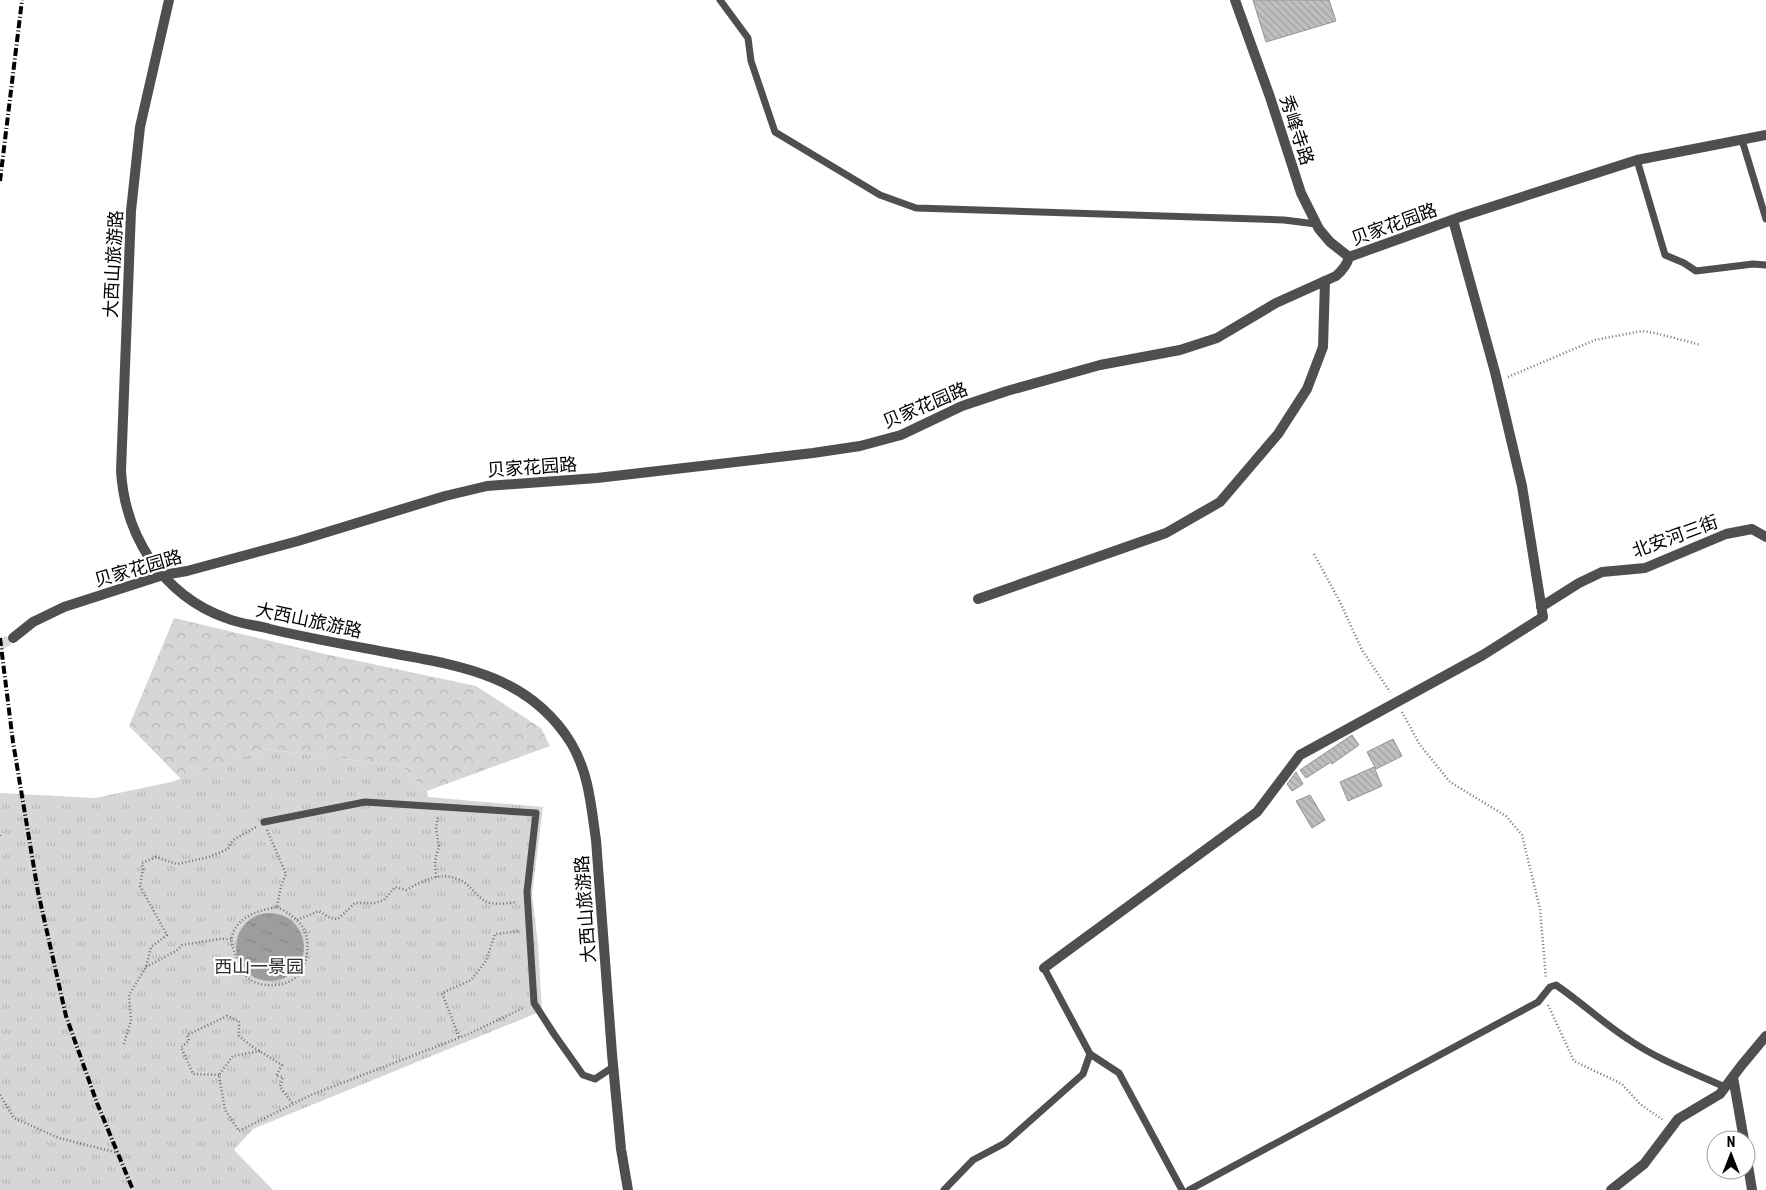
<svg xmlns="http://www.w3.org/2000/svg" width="1766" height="1190" font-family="'Roboto Condensed','Noto Sans SC',sans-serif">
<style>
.forest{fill:url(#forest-crowns)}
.park{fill:url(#park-tufts)}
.water{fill:url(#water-ripples)}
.building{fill:url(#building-back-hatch);stroke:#939393}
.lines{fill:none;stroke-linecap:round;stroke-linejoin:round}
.minor-tunnel{stroke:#d9d9d9;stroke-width:10;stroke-dasharray:10 5;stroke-linecap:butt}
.path{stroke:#717171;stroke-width:2.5;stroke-dasharray:1 2.5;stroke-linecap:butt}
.service{stroke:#4f4f4f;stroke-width:7}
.minor{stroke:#4f4f4f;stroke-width:10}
.tertiary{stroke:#4f4f4f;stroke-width:10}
.rail{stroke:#000;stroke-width:4;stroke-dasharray:8 2.5 1 2.5;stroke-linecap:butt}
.labels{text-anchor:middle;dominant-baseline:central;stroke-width:4.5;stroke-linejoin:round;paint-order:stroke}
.street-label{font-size:18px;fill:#000;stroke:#fff}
.park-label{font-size:18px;fill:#2d2d2d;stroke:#fff}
</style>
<defs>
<pattern id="forest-crowns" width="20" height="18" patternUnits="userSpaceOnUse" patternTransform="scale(1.25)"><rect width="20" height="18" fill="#d6d6d6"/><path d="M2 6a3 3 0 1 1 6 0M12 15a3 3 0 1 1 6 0" fill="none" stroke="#b6b6b6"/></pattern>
<pattern id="park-tufts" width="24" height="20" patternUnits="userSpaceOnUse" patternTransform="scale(1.25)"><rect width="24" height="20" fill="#d6d6d6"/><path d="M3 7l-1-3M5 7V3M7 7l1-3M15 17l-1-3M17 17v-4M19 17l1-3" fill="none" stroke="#b6b6b6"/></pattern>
<pattern id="water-ripples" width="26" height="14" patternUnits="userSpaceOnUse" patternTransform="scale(1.25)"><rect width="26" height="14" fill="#9d9d9d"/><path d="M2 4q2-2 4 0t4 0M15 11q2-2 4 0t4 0" fill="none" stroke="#858585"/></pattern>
<pattern id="building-back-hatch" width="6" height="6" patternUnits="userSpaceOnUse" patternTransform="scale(1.25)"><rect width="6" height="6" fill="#bfbfbf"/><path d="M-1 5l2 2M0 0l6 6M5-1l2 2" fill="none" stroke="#a2a2a2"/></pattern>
</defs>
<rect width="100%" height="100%" fill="#fff"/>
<path class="forest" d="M174 618 325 654 476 686 541 728 550 746 427 791 401 766 266 749 181 779 129 726Z"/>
<path class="park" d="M266 749 401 766 427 791 428 797 543 807 532 894 538 944 542 1011 253 1129 234 1150 273 1190H0V793L95 798 171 782Z"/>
<path class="water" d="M236 947a34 34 0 1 1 68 0a34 34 0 1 1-68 0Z"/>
<path class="building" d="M1253 0H1329L1336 21 1266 42Z
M1352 735 1359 745 1332 764 1331 762 1306 778 1300 770Z
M1393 739 1402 756 1376 769 1367 752Z
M1374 767 1382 786 1348 801 1340 782Z
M1296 772 1303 784 1292 791 1287 784Z
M1310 795 1325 820 1312 828 1296 801Z"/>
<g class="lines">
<path class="minor-tunnel" d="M0 645 13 638"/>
<path class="path" d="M1508 377 1595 340 1642 331 1655 333 1701 345
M1314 554 1340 602 1362 650 1390 692
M1402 712 1420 745 1450 782 1506 816 1522 835 1540 909 1546 979
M267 830 286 874 281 886 277 907
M0 835V838
M436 877 435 861 439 846 436 828 438 816
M277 907C299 918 310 929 307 954 306 962 302 972 295 978 283 988 256 988 246 976 243 972 241 966 239 962 235 953 229 943 233 933 240 915 261 910 277 907Z
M297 920 319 911 330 918 338 919 355 903H375L384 900 395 887 406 890C424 880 445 869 465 883 472 888 478 897 485 901 494 906 508 903 517 902
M146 967 176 951 182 945 220 939H232
M1548 1005 1574 1061 1622 1084 1640 1104 1663 1120
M459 1037 442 993 471 980 486 961 495 934 520 931
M124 1044 131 1020 129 995 146 967 151 947 167 935 140 886 143 869 142 863 156 857 177 864 209 857 228 849 233 840 256 827
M260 1051 233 1056 219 1075 225 1110 239 1131 311 1095 469 1034 525 1007
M219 1075 193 1074 181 1047 189 1041 187 1035 227 1016 239 1021V1036L250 1045 282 1065 276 1076 283 1077 280 1087 293 1104
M0 1095 14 1118 59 1138 118 1153"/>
<path class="service" d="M720 0 748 38 751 61 775 132 880 195 916 208 1284 220 1316 224
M1742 140 1766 219
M1637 160 1665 255 1684 263 1696 271 1753 264 1766 265
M264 822 365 802 536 813 527 892 534 1003 554 1034 583 1075 595 1079 613 1067
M1090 1054 1119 1073 1182 1190
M944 1190 973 1160 1005 1143 1083 1074 1090 1054 1044 968
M1189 1190 1538 1002 1550 987 1556 985C1581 1002 1603 1023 1628 1039 1658 1060 1692 1072 1725 1087"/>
<path class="minor" d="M978 599 1166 533 1220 502 1278 434 1307 389 1323 347 1325 281
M1541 607 1579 583 1602 572 1645 568 1726 534 1752 529 1766 537
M13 638 33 622 64 607 163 575
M1044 968 1257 812 1300 755 1483 655 1543 617 1522 486 1495 372 1453 220
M1733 1077 1744 1140
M1746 1153 1752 1190
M1611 1190 1644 1164 1678 1119 1720 1094 1741 1066 1766 1036"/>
<path class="tertiary" d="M169 0 140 127 131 211 121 471C123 503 132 532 150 559 169 586 195 607 226 618 240 624 256 625 270 629 312 639 354 646 396 654 465 666 531 678 571 743 589 773 591 806 596 840L612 1054 621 1149 628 1190
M1235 0 1270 97 1301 193 1319 229 1330 242 1349 257
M163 575 187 571 298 541 445 496 487 486 597 478 813 453 860 446 901 435 962 406 1007 391 1100 365 1180 350 1217 338 1276 303 1336 276C1343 270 1347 265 1349 257L1463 216 1637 160 1766 135"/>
<path class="rail" d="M0 181 22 0
M0 638 13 742 38 892 66 1016 97 1103 133 1190"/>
</g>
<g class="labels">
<g class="street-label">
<text transform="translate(1297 130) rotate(72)">秀峰寺路</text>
<text transform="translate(1394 224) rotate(-20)">贝家花园路</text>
<text transform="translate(113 264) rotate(-87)">大西山旅游路</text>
<text transform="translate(925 405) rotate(-23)">贝家花园路</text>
<text transform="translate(532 467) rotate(-4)">贝家花园路</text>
<text transform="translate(1675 536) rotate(-20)">北安河三街</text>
<text transform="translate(138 568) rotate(-16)">贝家花园路</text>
<text transform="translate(309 620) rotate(12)">大西山旅游路</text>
<text transform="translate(585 909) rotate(-94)">大西山旅游路</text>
</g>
<g class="park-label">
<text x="259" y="966">西山一景园</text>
</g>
</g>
<g transform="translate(1731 1155)"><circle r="24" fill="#ffffff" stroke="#999999"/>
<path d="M0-4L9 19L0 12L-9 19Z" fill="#000000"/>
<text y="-8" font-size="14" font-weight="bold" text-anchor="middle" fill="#000000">N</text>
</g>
</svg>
